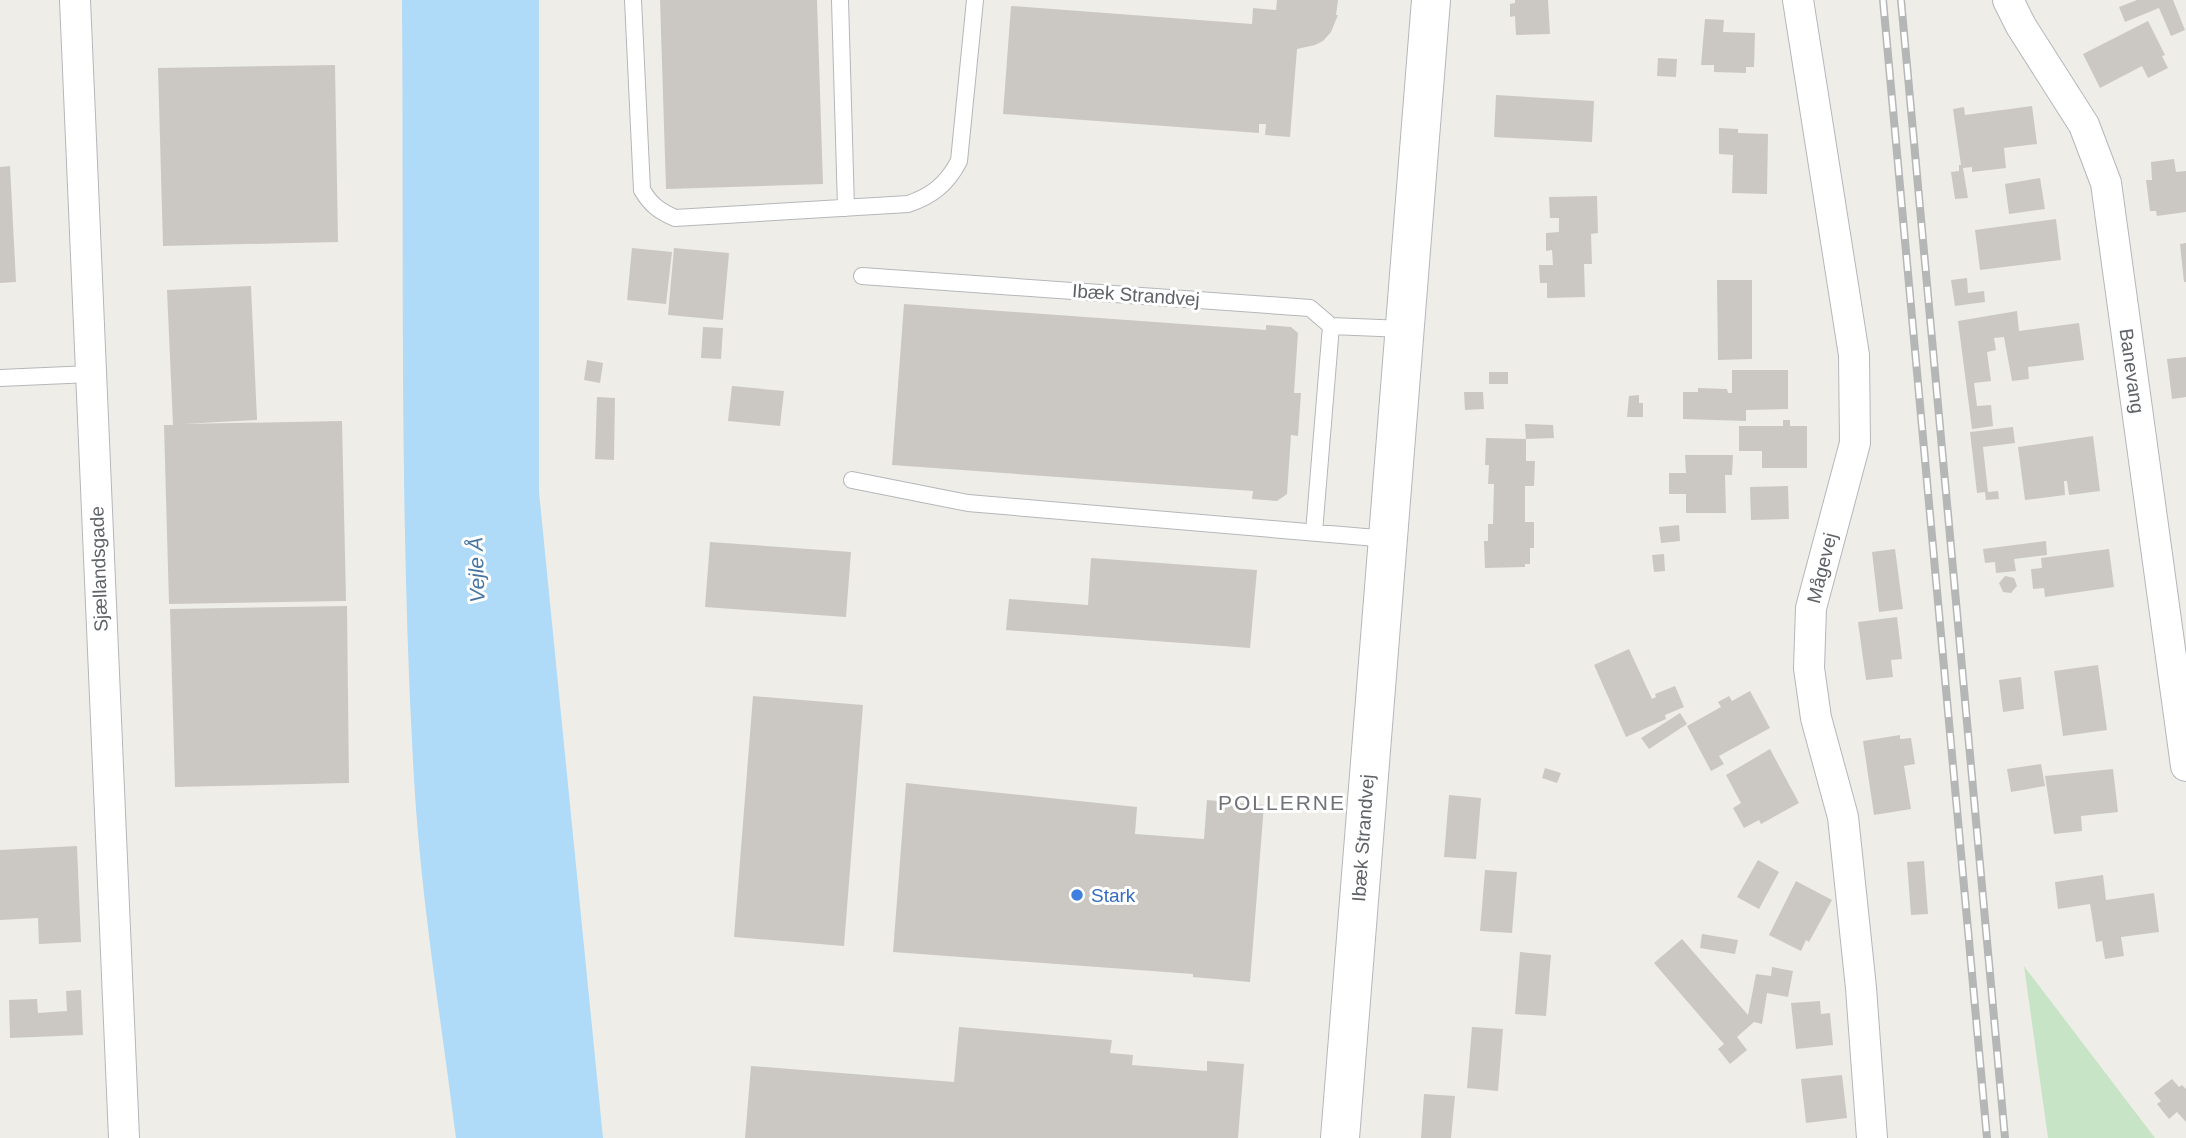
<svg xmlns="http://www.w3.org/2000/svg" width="2186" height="1138" font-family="Arial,sans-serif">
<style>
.green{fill:#c7e5c6}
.water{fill:#afdaf8}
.building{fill:#cbc8c4}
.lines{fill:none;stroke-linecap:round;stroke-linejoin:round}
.service-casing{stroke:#b4b7ba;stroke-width:18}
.minor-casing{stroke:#b4b7ba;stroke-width:32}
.tertiary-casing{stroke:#b4b7ba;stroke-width:40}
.service{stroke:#fff;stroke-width:16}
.minor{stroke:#fff;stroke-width:30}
.tertiary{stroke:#fff;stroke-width:38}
.rail-casing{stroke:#b5b6b6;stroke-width:8}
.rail{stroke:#fff;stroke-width:5;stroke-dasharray:16;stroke-linecap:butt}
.shop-dot{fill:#3f7fe0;stroke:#fff;stroke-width:2.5}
.labels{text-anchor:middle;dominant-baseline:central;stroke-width:6;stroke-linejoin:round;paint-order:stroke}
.street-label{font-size:19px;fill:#5f6266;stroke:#fff}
.shop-label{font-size:19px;fill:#366cbe;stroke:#fff;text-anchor:start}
.water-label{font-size:21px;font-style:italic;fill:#4876a2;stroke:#fff}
.neighbourhood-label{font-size:21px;letter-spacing:2px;fill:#707478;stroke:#fff}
</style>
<rect width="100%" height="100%" fill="#efede7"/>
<path class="green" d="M2024 966 2155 1138H2048Z"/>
<path class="water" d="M402 0H539V492L603 1138H456C441 1019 421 900 414 779 399 520 404 260 402 0Z"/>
<path class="building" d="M660 0H817L823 184 666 189Z
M1277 0H1338L1336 15H1338L1331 32 1323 41 1315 45 1297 49 1290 137 1265 135 1266 124H1259V133L1003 114 1011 6 1252 24 1253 8 1276 10Z
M1515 0H1548L1550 34 1516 35 1515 16 1510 17V4L1515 3Z
M2137 0H2173L2185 30 2171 36 2159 8 2125 22 2119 7Z
M1705 19 1724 20 1723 32 1755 33 1754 67H1746V73L1714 72V65H1701Z
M2148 21 2165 55 2162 56 2168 68 2148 78 2142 66 2100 88 2083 54Z
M1658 58 1677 59 1676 77 1657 76Z
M335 65 338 242 163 246 158 68Z
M1496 95 1594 101 1592 142 1494 137Z
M2032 106 2037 144 2004 148 2006 168 1972 172V167L1963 168 1968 198 1955 199 1951 172 1959 171V165H1961L1953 109 1964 107 1965 115Z
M1719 128 1738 129V133L1768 134 1767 194 1732 193 1733 155 1719 154Z
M2174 159 2176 172 2186 171V212L2157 216 2156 211H2150L2146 180H2152L2151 162Z
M10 166 16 282 0 283V167Z
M2040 178 2045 209 2009 214 2005 184Z
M1597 196 1598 233 1591 234 1592 264H1584L1585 297 1547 298V283H1540L1539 265H1553L1552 250 1546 251V233L1559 232V218H1550L1549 197Z
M2056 219 2061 260 1980 270 1975 230Z
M2186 243V282H2184L2180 244Z
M632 248 672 252 666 304 627 300Z
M674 248 729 253 723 320 668 315Z
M1967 278 1968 293 1984 291 1985 302 1955 306 1951 280Z
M1717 280H1752V359L1718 360Z
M251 286 257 420 183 424 342 421 346 601 169 604 164 425H173L167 290Z
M904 304 1266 330V325L1291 327 1298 333 1294 393H1301L1298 436 1291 435 1287 494 1277 501 1252 499 1253 491 892 465Z
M2017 311 2019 331 2079 323 2084 360 2028 367 2029 379 2012 381 2004 337 1994 338 1996 350 1987 352 1991 381 1974 383 1977 406 1991 405 1993 426 1972 429 1958 321Z
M703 327 723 328 721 359 701 358Z
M2186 357V397L2172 399 2167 359Z
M587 360 603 363 600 383 584 380Z
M1732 370H1788V409L1746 410V421L1683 419V392H1698V388L1727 389 1728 393H1732Z
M1489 372H1508V384H1489Z
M732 386 784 391 780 426 728 421Z
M1464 392H1483L1484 409 1465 410Z
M1639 395V403H1643V417H1627L1629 396Z
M597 397 615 398 614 460 595 459Z
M1783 420H1790V426H1807V468H1762V451H1739V426H1783Z
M1525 424 1553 425 1554 438 1526 439Z
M2013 427 2015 443 1983 447 1988 492 1998 491 1999 499 1986 500 1985 492 1977 493 1970 432Z
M2093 436 2100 491 2069 495 2067 481H2064L2065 495 2025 500 2018 447Z
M1486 438 1526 439V461H1535L1534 486H1525V522H1534V548H1530V564H1525V567L1485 568 1484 541H1488V524H1493L1494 484H1488L1489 465H1485Z
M1685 455H1733L1732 475H1725L1726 513H1686V494H1669V473H1686Z
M1788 486 1789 519 1751 520 1750 487Z
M1679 525 1680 541 1661 543 1659 527Z
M2046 541 2047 555 2014 559 2016 571 1996 573 1995 562 1985 563 1983 549Z
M710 542 851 552 846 617 705 607Z
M1895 549 1903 609 1879 612 1872 552Z
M2109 549 2114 587 2045 597 2044 588 2033 589 2031 569 2042 568 2041 558Z
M1664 554 1665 571 1654 572 1652 555Z
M1091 558 1257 570 1250 648 1006 630 1009 599 1088 605Z
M2005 576 2014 578 2017 586 2011 593 2003 592 1999 583Z
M347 606 349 783 175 787 170 609Z
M1897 617 1902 659 1891 660 1893 677 1866 680 1858 622Z
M1629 649 1652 699 1656 697 1655 694 1675 686 1684 707 1665 715 1666 719 1626 737 1594 665Z
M2098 665 2107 730 2063 736 2054 671Z
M2021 677 2024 709 2003 712 1999 680Z
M1750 691 1770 728 1719 756 1724 764 1711 771 1687 726 1721 707 1718 702 1729 696 1732 701Z
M753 696 863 705 844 946 734 937Z
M1680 713 1687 724 1649 749 1641 738Z
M1900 735V739L1911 738 1915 764 1904 766 1911 809 1874 815 1863 741Z
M1770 749 1799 803 1761 824 1759 820 1744 828 1733 808 1741 803 1726 775Z
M2041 764 2045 786 2011 792 2007 769Z
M1545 768 1561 773 1557 783 1542 778Z
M2113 769 2118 812 2081 816 2082 831 2054 834 2045 776Z
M906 783 1137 807 1135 834 1204 839 1207 800 1264 805 1250 982 1193 977V974L893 952Z
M1449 795 1481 798 1476 859 1444 857Z
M77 846 81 942 39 944 38 918 0 920V850Z
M1758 860 1779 872 1759 909 1737 897Z
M1924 861 1928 914 1911 915 1907 862Z
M1485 870 1517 872 1512 933 1480 931Z
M2103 875 2106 900 2154 893 2159 932 2121 937 2124 956 2105 959 2102 941 2096 942 2090 904 2058 909 2055 882Z
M1796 881 1832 900 1809 942 1806 940 1801 951 1769 935Z
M1702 934 1738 940 1735 954 1700 948Z
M1682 939 1748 1015 1756 974 1771 976 1772 967 1793 971 1788 997 1767 993 1762 1024 1754 1022 1737 1037 1747 1050 1730 1064 1718 1049 1724 1044 1654 963Z
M1520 952 1551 955 1546 1016 1515 1014Z
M81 990 83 1035 10 1038 9 1000 37 999 38 1013 67 1011 66 991Z
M1820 1001 1821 1014 1830 1013 1833 1045 1796 1049 1791 1003Z
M959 1027 1112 1040 1110 1053 1133 1055 1132 1065 1207 1071V1061L1244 1064 1238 1138H745L751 1066 954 1082Z
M1472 1027 1503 1029 1498 1091 1467 1088Z
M1842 1075 1847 1118 1806 1123 1801 1079Z
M2172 1079 2179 1087 2182 1085 2186 1089V1122L2177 1112 2169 1119 2157 1104 2161 1101 2154 1093Z
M1424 1094 1455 1096 1451 1138H1421Z"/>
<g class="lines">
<defs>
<path id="service" d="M633 0 642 190C651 205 659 211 675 218L908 204C932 196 947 184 959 161L975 0
M840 0 846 208
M862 276 1310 308 1331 326 1404 329
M0 378 90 374
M852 480 968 503 1388 539
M1314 532 1331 326"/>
<path id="minor" d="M75 0 124 1138
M1798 0 1854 355 1855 443 1811 608 1809 668 1816 718 1843 817 1861 988 1872 1138
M2008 0 2021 26 2084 125 2106 183 2186 766"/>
<path id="tertiary" d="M1340 1138 1431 0"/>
</defs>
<use href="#service" class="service-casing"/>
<use href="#minor" class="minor-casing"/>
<use href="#tertiary" class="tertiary-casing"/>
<use href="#service" class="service"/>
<use href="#minor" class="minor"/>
<use href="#tertiary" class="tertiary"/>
<defs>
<path id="rail" d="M1883 0 1987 1138
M1901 0 2005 1138"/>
</defs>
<use href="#rail" class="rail-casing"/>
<use href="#rail" class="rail"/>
</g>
<circle class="shop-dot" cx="1077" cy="895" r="7"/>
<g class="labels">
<g class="street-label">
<text transform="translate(1136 295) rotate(4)">Ibæk Strandvej</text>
<text transform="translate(2132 371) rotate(82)">Banevang</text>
<text transform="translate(1822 568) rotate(-76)">Mågevej</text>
<text transform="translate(99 569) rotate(-92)">Sjællandsgade</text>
<text transform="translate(1363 838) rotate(-86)">Ibæk Strandvej</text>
</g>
<g class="shop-label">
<text x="1091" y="895">Stark</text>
</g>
<g class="water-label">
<text transform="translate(476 570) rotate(-92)">Vejle Å</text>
</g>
<g class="neighbourhood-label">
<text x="1282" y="802">POLLERNE</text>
</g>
</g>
</svg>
